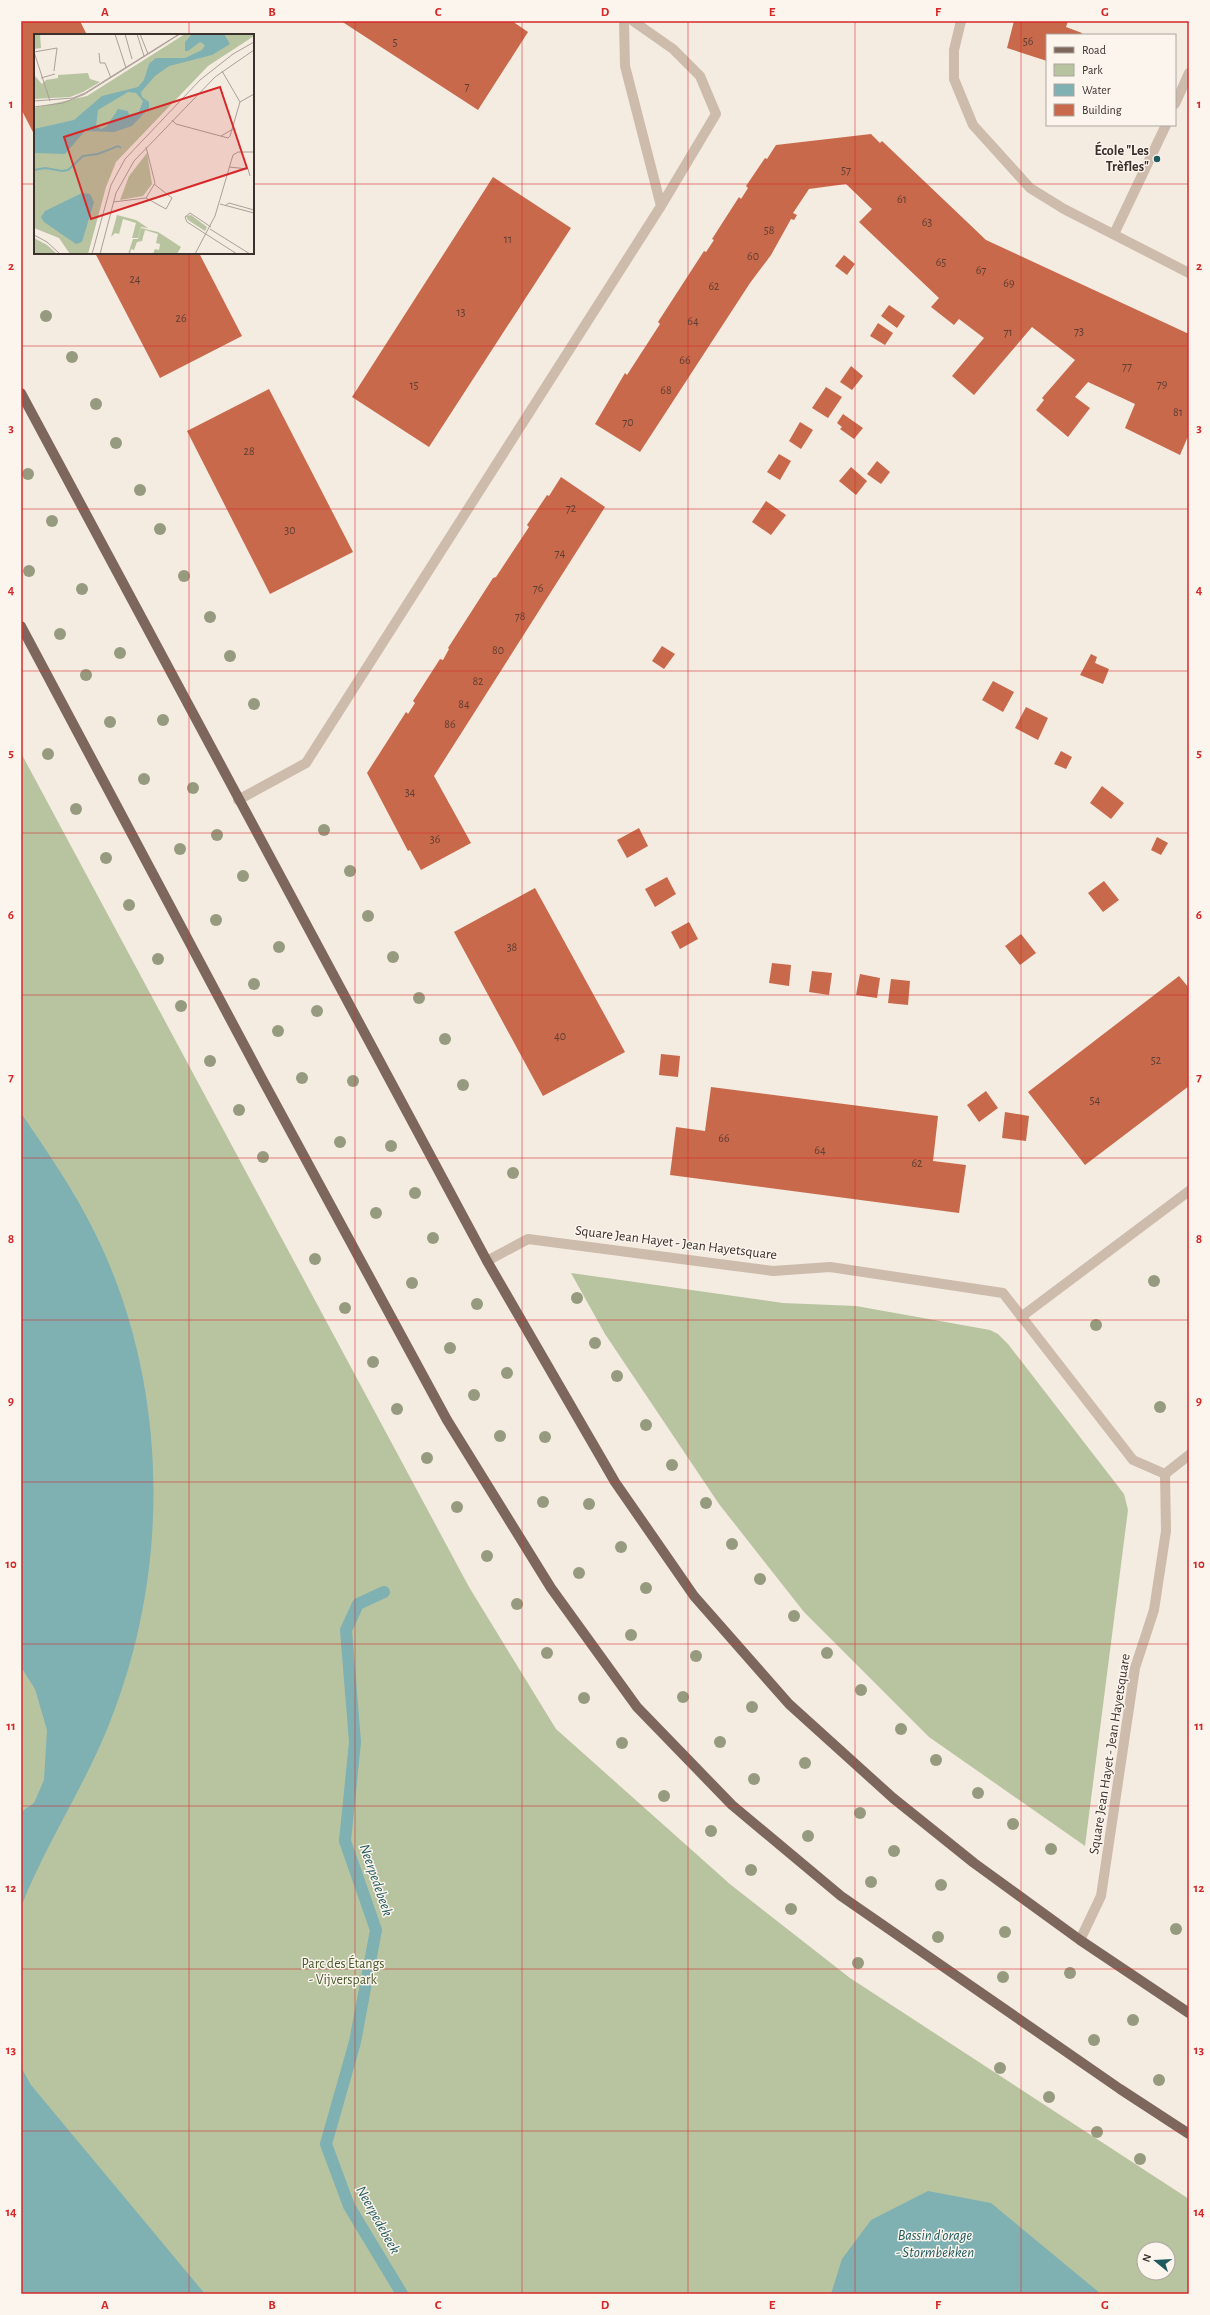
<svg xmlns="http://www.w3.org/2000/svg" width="1210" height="2315" font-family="'Alegreya Sans',sans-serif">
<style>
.green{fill:#b8c4a0;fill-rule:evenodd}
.water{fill:#7fb0b2}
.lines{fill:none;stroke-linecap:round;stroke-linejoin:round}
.stream{stroke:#7fb0b2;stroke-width:12}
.building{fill:#c8694b}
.service{stroke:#cdbbac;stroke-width:10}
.minor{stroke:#cdbbac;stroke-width:10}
.primary{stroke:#7d675c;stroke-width:10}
.tree{fill:#969b7f}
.grid{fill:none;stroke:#d62828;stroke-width:1;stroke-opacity:0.55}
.poi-dot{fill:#1f5a5e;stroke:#fbf5ee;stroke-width:1.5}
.labels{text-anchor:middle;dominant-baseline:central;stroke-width:3;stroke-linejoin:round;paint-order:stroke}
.number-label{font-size:12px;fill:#5e3e33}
.poi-label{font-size:14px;font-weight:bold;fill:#3b302b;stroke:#fbf5ee;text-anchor:end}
.street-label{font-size:14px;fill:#3b302b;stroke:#fbf5ee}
.park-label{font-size:14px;fill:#4a5a2e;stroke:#fbf5ee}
.water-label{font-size:15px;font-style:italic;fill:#1f5a5e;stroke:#fbf5ee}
.inset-river{fill:none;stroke:#7fb0b2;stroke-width:2}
.inset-road{fill:none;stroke:#aaa098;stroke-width:1}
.view{fill:#d62828;fill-opacity:0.15;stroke:#d62828;stroke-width:2}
.inset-edge{fill:none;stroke:#3b302b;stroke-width:2}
.neatline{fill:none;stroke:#d62828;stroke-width:1.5}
.grid-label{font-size:13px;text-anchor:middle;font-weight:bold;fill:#d62828}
</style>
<rect width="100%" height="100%" fill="#f4ebe1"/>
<path class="green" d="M21 753 469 1587 556 1729 731 1885 850 1978 1189 2199V2294H21ZM1144 2249H1168V2273H1144Z
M571 1273 783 1303 856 1306 990 1330 998 1334 1008 1344 1124 1494 1128 1510 1085 1846 929 1737 804 1612 719 1504 605 1334Z"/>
<path class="water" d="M21 1113C48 1153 76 1193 97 1237 169 1386 171 1569 110 1722 85 1786 46 1843 21 1907V1812L34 1803 44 1780 47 1730 35 1689 21 1667Z
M21 2067 31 2085 205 2294H21Z
M928 2191 991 2203 1101 2294H831L842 2259 871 2220Z"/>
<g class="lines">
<path class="stream" d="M384 1592 358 1604 346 1630 355 1742 345 1841 376 1930 355 2042 326 2144 349 2206 402 2294"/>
</g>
<path class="building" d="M21 21H80L87 35H35V136L21 109Z
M341 21H512L528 32 478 110Z
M1014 21H1068L1066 27 1082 33 1081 35H1047V61L1007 48Z
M871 134 880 143 882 141 986 240 1189 334V434L1180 455 1125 428 1135 404 1088 382 1075 397 1090 408 1068 437 1036 410 1044 400 1042 398 1075 360 1032 327 974 395 952 376 984 338 959 319 954 325 931 307 939 298 859 222 872 209 846 184 809 189 793 213 797 215 794 220 791 219 771 255 750 283 640 452 595 424 625 373 627 375 660 324 658 322 704 251 706 252 714 240 712 239 739 197 741 199 748 188 746 186 765 158 767 159 776 145Z
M493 177 571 228 429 447 352 397Z
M95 253H199L242 336 160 378Z
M844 255 855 264 847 275 835 266Z
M889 305 905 316 897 328 881 316Z
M878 323 893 333 885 345 870 336Z
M851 366 863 376 852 390 840 382Z
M826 387 842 397 828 418 812 408Z
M269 389 353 552 270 594 187 431Z
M843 414 863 428 854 439 840 429 842 427 837 423Z
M800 422 813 430 801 449 789 441Z
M779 454 791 461 780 480 767 472Z
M877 461 890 472 881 484 867 474Z
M851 467 867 481 856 495 839 481Z
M561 477 605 507 434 776 471 843 421 870 410 850 408 851 367 773 406 712 408 714 415 703 413 701 440 659 443 660 449 649 448 648 493 578 496 577 529 527 527 525 547 495 549 496Z
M766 501 786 515 771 535 752 522Z
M662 646 675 654 664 669 652 661Z
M1091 654 1097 657 1095 663 1109 669 1103 684 1080 675Z
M993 681 1014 692 1003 712 982 700Z
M1026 707 1048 718 1038 740 1015 728Z
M1061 751 1072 757 1066 769 1054 764Z
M1102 786 1124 803 1111 819 1090 803Z
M639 828 648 846 627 858 617 840Z
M1157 837 1168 843 1161 855 1151 850Z
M667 877 676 894 655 907 645 889Z
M1104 881 1119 900 1103 912 1088 893Z
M535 888 625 1052 543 1096 454 932Z
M689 922 698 939 680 949 671 932Z
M1021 934 1036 953 1020 965 1005 946Z
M772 963 791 965 789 986 769 983Z
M812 971 832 973 829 995 809 992Z
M860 974 880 978 877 998 856 995Z
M1179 976 1189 988V1086L1085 1165 1028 1092Z
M891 979 910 981 908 1005 888 1003Z
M661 1054 680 1056 678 1077 659 1075Z
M711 1087 938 1116 933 1161 966 1165 959 1213 670 1175 676 1127 705 1131Z
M986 1091 998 1108 979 1122 967 1105Z
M1005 1112 1029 1116 1026 1141 1002 1138Z"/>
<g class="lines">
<path class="service" d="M1175 104 1189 73
M1114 234 1166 125"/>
<path class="minor" d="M624 21 625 66 661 206
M961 21 954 50V79L973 125 1030 188 1064 209 1189 273
M238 800 306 763 661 206 716 114 700 76 673 49 633 21
M487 1261 528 1239 773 1271 830 1267 1003 1293 1133 1460 1165 1474
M1021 1317 1189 1191
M1165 1474 1189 1455
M1080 1940 1101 1896 1135 1668 1154 1610 1166 1531 1165 1474"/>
<path class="primary" d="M21 393 487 1261 615 1482 694 1596 789 1704 893 1798 974 1863 1080 1940 1189 2013
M21 626 260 1075 447 1420 551 1588 637 1707 732 1805 841 1896 1120 2089 1189 2134"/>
</g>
<g class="tree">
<circle cx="46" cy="316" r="6"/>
<circle cx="72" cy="357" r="6"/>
<circle cx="96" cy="404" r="6"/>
<circle cx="116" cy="443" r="6"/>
<circle cx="28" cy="474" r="6"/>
<circle cx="140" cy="490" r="6"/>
<circle cx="52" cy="521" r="6"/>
<circle cx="160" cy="529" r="6"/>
<circle cx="29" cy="571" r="6"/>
<circle cx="184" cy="576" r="6"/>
<circle cx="82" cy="589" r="6"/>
<circle cx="210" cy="617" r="6"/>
<circle cx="60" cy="634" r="6"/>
<circle cx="120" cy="653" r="6"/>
<circle cx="230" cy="656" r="6"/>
<circle cx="86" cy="675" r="6"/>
<circle cx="254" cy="704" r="6"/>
<circle cx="163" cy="720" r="6"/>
<circle cx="110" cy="722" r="6"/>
<circle cx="48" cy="754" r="6"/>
<circle cx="144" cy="779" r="6"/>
<circle cx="193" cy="788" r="6"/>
<circle cx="76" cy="809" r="6"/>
<circle cx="324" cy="830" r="6"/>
<circle cx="217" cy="835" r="6"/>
<circle cx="180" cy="849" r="6"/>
<circle cx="106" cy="858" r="6"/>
<circle cx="350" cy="871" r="6"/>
<circle cx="243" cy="876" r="6"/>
<circle cx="129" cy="905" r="6"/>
<circle cx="368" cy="916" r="6"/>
<circle cx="216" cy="920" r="6"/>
<circle cx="279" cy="947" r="6"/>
<circle cx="393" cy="957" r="6"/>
<circle cx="158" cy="959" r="6"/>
<circle cx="254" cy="984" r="6"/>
<circle cx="419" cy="998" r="6"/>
<circle cx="181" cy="1006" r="6"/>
<circle cx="317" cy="1011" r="6"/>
<circle cx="278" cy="1031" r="6"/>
<circle cx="445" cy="1039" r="6"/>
<circle cx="210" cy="1061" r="6"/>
<circle cx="302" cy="1078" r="6"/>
<circle cx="353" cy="1081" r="6"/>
<circle cx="463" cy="1085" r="6"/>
<circle cx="239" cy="1110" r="6"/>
<circle cx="340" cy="1142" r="6"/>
<circle cx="391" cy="1146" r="6"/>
<circle cx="263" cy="1157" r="6"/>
<circle cx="513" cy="1173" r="6"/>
<circle cx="415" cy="1193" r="6"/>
<circle cx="376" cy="1213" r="6"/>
<circle cx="433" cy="1238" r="6"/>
<circle cx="315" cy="1259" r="6"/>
<circle cx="1154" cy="1281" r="6"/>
<circle cx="412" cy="1283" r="6"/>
<circle cx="577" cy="1298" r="6"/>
<circle cx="477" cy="1304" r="6"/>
<circle cx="345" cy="1308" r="6"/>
<circle cx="1096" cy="1325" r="6"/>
<circle cx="595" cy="1343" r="6"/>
<circle cx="450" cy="1348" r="6"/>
<circle cx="373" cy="1362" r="6"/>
<circle cx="507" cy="1373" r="6"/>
<circle cx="617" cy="1376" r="6"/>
<circle cx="474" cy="1395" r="6"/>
<circle cx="1160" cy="1407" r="6"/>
<circle cx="397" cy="1409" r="6"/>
<circle cx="646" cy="1425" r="6"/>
<circle cx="500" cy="1436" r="6"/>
<circle cx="545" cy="1437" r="6"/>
<circle cx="427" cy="1458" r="6"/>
<circle cx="672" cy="1465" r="6"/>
<circle cx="543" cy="1502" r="6"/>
<circle cx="706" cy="1503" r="6"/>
<circle cx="589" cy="1504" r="6"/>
<circle cx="457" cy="1507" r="6"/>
<circle cx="732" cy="1544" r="6"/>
<circle cx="621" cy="1547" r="6"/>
<circle cx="487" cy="1556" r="6"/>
<circle cx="579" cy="1573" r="6"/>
<circle cx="760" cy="1579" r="6"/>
<circle cx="646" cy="1588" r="6"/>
<circle cx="517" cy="1604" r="6"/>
<circle cx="794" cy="1616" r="6"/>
<circle cx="631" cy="1635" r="6"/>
<circle cx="547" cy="1653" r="6"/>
<circle cx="827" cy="1653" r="6"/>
<circle cx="696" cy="1656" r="6"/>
<circle cx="861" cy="1690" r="6"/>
<circle cx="683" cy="1697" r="6"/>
<circle cx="584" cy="1698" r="6"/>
<circle cx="752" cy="1707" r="6"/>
<circle cx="901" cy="1729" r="6"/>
<circle cx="720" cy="1742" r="6"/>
<circle cx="622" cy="1743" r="6"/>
<circle cx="936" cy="1760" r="6"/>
<circle cx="805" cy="1763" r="6"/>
<circle cx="754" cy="1779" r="6"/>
<circle cx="978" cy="1793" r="6"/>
<circle cx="664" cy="1796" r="6"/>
<circle cx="860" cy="1813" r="6"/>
<circle cx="1013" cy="1824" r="6"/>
<circle cx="711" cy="1831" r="6"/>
<circle cx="808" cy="1836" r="6"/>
<circle cx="1051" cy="1849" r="6"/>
<circle cx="894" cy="1851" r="6"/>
<circle cx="751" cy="1870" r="6"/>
<circle cx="871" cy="1882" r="6"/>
<circle cx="941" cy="1885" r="6"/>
<circle cx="791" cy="1909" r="6"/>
<circle cx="1176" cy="1929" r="6"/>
<circle cx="1005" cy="1932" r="6"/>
<circle cx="938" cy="1937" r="6"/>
<circle cx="858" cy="1963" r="6"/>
<circle cx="1070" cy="1973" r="6"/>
<circle cx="1003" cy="1977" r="6"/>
<circle cx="1133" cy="2020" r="6"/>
<circle cx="1094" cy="2040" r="6"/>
<circle cx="1000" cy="2068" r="6"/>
<circle cx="1159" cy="2080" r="6"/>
<circle cx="1049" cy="2097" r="6"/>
<circle cx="1097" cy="2132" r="6"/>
<circle cx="1140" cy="2159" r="6"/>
</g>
<path class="grid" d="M189 21V35M355 21V2294M522 21V2294M688 21V2294M855 21V2294M1021 21V2294M21 184H35M253 184H1189M189 253V2294M21 346H1189M21 509H1189M21 671H1189M21 833H1189M21 995H1189M21 1158H1189M21 1320H1189M21 1482H1189M21 1644H1189M21 1806H1189M21 1969H1189M21 2131H1189"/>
<circle class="poi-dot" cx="1157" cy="159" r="4"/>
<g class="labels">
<g class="number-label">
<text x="1028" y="41">56</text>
<text x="395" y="42">5</text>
<text x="467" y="86">7</text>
<text x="846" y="170">57</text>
<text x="902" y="199">61</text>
<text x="927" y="222">63</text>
<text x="769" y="230">58</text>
<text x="508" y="239">11</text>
<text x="753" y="256">60</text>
<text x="941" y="262">65</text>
<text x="981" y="270">67</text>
<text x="135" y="279">24</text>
<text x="1009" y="283">69</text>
<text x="714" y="286">62</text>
<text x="461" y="312">13</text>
<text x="181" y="318">26</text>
<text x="693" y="321">64</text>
<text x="1079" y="331">73</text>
<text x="1008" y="332">71</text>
<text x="685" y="360">66</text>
<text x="1127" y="366">77</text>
<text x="1162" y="384">79</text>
<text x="414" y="385">15</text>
<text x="666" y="390">68</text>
<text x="1178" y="412">81</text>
<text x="628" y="422">70</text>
<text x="249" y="451">28</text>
<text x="571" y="508">72</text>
<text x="290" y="530">30</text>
<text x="560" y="553">74</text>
<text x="538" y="588">76</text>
<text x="520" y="616">78</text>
<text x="498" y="650">80</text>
<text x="478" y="681">82</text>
<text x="464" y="704">84</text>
<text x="450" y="724">86</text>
<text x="410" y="792">34</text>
<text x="435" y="839">36</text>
<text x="512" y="947">38</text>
<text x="560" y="1036">40</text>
<text x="1156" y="1060">52</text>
<text x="1095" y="1100">54</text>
<text x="724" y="1138">66</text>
<text x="820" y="1150">64</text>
<text x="917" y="1163">62</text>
</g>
<g class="poi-label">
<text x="1149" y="151">École "Les<tspan x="1149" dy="16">Trèfles"</tspan></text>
</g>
<g class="street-label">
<text transform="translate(676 1243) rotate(7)">Square Jean Hayet - Jean Hayetsquare</text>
<text transform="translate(1110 1754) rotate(-81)">Square Jean Hayet - Jean Hayetsquare</text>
</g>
<g class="park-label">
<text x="343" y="1964">Parc des Étangs<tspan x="343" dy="16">- Vijverspark</tspan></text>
</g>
<g class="water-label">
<text transform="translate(376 1880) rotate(71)">Neerpedebeek</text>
<text transform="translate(378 2220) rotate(61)">Neerpedebeek</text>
<text x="935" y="2235">Bassin d'orage<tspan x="935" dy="17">- Stormbekken</tspan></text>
</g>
</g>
<g transform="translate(34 34)">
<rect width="220" height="220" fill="#f4ebe1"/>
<path d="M0 0H6L7 14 0 15ZM151 0H220V2L174 32 82 128 72 153 54 220H36L25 204 0 194V74L53 62ZM54 39 56 45 66 48 49 58 36 63 0 65V41L8 50 12 46 24 44V41ZM113 119 118 150 109 162 86 166 95 142ZM83 181 102 186 114 194 107 193 104 204H98L102 189 89 185 85 200 81 199 77 203ZM157 181 173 193 171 197 154 186 152 182ZM107 194 124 198 147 213 143 220H119L121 215 125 216 126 210 122 209 124 200 111 196 108 207 103 208 100 216 97 215 96 220H94L99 205H104ZM0 204 13 211 23 220H0Z" fill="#b8c4a0"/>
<path d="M158 0H190L196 10 178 21 135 32 121 42 107 58 108 63 115 68V74L98 92 80 98 51 97 31 120 0 119V95L40 86 68 62 104 53 110 46 115 30 122 24H151L168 16 171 11 166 8 154 17H151V8ZM94 58 102 59 109 67 105 78 95 81 94 77 84 75 73 92 67 95 62 92 64 76ZM48 159 56 160 60 168 48 208 42 210 10 188 7 183 11 177Z" fill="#7fb0b2" fill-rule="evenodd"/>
<path class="inset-river" d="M0 136 11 134 28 137 34 136 49 122 64 120 84 112 87 114"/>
<path class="inset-road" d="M81 0 92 34M91 0 98 25M103 0 110 22M106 0 114 20M65 19 66 29H71L77 44M7 44 21 40M0 67 39 64 51 59 145 0M16 67 0 18 23 14 20 37M206 68 220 60M0 73 29 69 51 60 146 0M138 86 142 90 194 104 196 102 206 68 188 37M187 102 199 95M112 113 121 149 112 164M195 133 214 135 216 142M79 168 112 164 132 175 138 164 120 150M186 170 220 179M192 171 195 169 220 176M177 193 156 179 151 183 153 188 203 220M176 195 216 220M0 201 13 208 26 220M58 220 77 151 91 125 166 46 199 20 220 8M66 220 82 159 100 127 181 43 220 16M161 220 181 182 199 121 204 118H220"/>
<path class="view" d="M186 53 213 134 57 185 30 103Z"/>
<rect width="220" height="220" class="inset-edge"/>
</g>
<rect width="1210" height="2315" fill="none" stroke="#fbf5ee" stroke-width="44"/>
<rect x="1046" y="34" width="130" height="92" fill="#fbf5ee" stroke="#aea6a0"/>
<rect x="1054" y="47" width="20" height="6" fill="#7d675c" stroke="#aea6a0"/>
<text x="1082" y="54" font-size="12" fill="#3b302b">Road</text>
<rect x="1054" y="64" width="20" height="12" fill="#b8c4a0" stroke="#aea6a0"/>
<text x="1082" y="74" font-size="12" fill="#3b302b">Park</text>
<rect x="1054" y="84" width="20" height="12" fill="#7fb0b2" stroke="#aea6a0"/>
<text x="1082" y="94" font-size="12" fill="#3b302b">Water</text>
<rect x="1054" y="104" width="20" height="12" fill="#c8694b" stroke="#aea6a0"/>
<text x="1082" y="114" font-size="12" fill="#3b302b">Building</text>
<g transform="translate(1156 2261) rotate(288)"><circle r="19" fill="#fbf5ee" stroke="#aea6a0"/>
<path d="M0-3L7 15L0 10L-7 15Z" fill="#1f5a5e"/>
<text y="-6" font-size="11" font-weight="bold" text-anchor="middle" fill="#3b302b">N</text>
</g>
<rect x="22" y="22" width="1166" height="2271" class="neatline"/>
<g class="grid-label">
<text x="105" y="16">A</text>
<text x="272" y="16">B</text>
<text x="438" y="16">C</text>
<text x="605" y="16">D</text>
<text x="772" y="16">E</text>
<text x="938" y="16">F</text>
<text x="1105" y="16">G</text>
<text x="11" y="108">1</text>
<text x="1199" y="108">1</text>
<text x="11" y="270">2</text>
<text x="1199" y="270">2</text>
<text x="11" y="432">3</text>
<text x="1199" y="432">3</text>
<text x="11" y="594">4</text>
<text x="1199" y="594">4</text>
<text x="11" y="757">5</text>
<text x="1199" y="757">5</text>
<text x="11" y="919">6</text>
<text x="1199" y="919">6</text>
<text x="11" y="1081">7</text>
<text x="1199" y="1081">7</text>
<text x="11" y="1243">8</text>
<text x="1199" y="1243">8</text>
<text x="11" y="1405">9</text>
<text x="1199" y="1405">9</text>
<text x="11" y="1568">10</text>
<text x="1199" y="1568">10</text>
<text x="11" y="1730">11</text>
<text x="1199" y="1730">11</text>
<text x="11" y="1892">12</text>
<text x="1199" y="1892">12</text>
<text x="11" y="2054">13</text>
<text x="1199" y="2054">13</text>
<text x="11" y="2216">14</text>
<text x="1199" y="2216">14</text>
<text x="105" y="2309">A</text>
<text x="272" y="2309">B</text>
<text x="438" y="2309">C</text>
<text x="605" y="2309">D</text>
<text x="772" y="2309">E</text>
<text x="938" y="2309">F</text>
<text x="1105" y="2309">G</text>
</g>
</svg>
